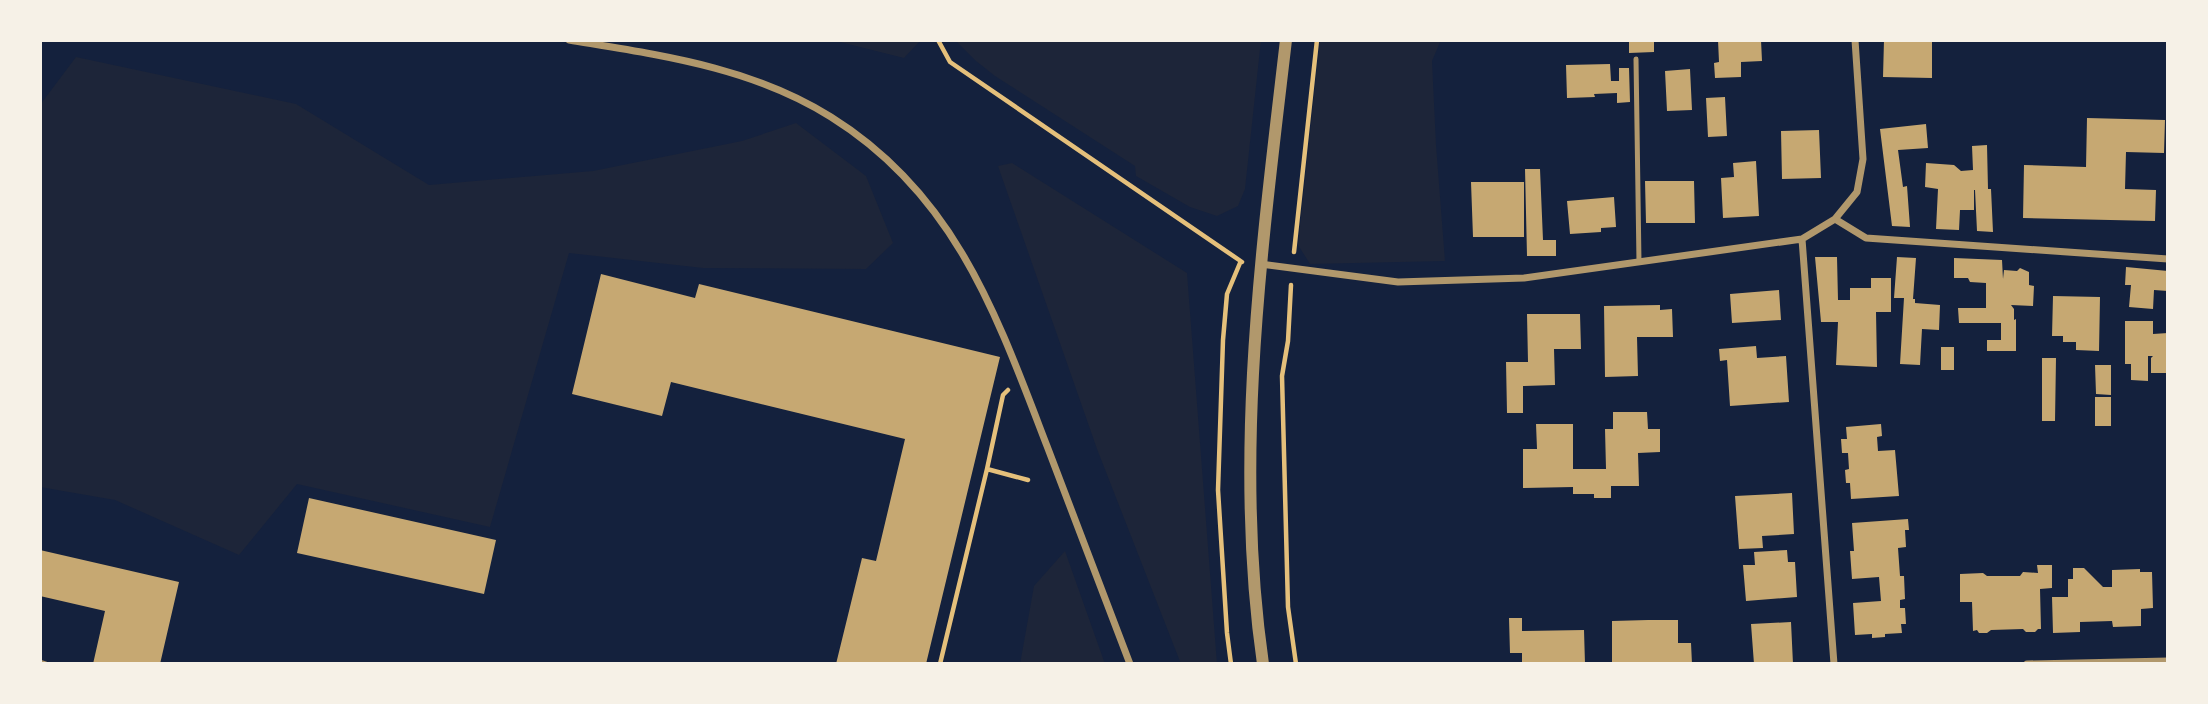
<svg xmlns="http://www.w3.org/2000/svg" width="2208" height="704" font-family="'Space Grotesk',sans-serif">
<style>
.green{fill:#1d2539}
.building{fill:#c6a872}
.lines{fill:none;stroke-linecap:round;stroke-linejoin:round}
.path{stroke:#e5c07b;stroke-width:4.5}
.service{stroke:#b1986c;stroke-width:5}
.minor{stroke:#b1986c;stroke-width:7}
.tertiary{stroke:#b1986c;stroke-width:12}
</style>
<rect width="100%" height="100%" fill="#14213d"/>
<path class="green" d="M832 40H921L904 58Z
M955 40H1261L1245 189 1238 206 1217 216 1190 207 1136 176 1135 166 995 76 976 61Z
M1320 40H1441L1432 61 1436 145 1445 261 1310 264 1298 245Z
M76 57 296 104 429 185 593 171 742 141 796 123 866 176 893 243 866 269 703 268 569 253 490 527 297 484 239 555 115 500 40 487V105Z
M1012 163 1187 273 1217 664H1181L1097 449 998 166Z
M1065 551 1105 664H1020L1034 586Z"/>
<path class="building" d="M1629 40H1654V52L1629 53Z
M1718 40H1761L1762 61 1741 62V77L1715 78 1714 63 1719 62Z
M1884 40 1932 41V78L1883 77Z
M1610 64 1611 81H1619V68H1629L1630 102 1617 103V93L1594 94 1595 97 1567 98 1566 65Z
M1690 69 1692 110 1667 111 1665 71Z
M1725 97 1727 136 1708 137 1706 98Z
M2087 118 2165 120 2164 153 2126 152 2125 189 2156 190 2155 221 2023 218 2024 165 2086 167Z
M1926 124 1928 148 1898 150 1903 187 1907 186 1910 227 1892 226 1880 129Z
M1819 130 1821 178 1782 179 1781 131Z
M1987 145 1988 189H1991L1993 232 1977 231 1975 190H1974V210H1960L1959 230 1936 229 1938 189 1925 187 1926 163 1954 165 1961 171 1973 170 1972 146Z
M1756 161 1759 216 1723 218 1721 178 1734 177 1733 163Z
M1525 169H1540L1543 240H1556V256H1527Z
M1645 181H1694L1695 223H1646Z
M1471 182H1524V237H1473Z
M1614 197 1616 227 1601 228V232L1570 234 1567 201Z
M1815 257H1837L1838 300H1850V288H1871V278H1891V312H1876L1877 367 1836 365 1838 322H1821Z
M1897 257 1916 258 1913 299H1915V303L1940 305 1939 330 1922 329 1920 365 1900 364 1904 298H1894Z
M1954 258 2002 260 2003 279 2004 270 2017 271 2020 268 2029 272V285L2034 286 2033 306 2011 305 2014 309V320L2016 319V351H1987V340H2001V323H1959L1958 308H1986V283L1970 282 1968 278H1954Z
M2126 267 2168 271V291L2154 290 2153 309 2129 307 2131 285H2125Z
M601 274 695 298 699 284 1000 357 926 664H836L862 558 876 561 905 439 671 382 662 416 572 394Z
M1779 290 1781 320 1732 323 1730 294Z
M2053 296 2100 297 2099 351 2076 350V342H2063V336H2052Z
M1660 305V310L1672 309 1673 337H1637L1638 376 1605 377 1604 306Z
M1527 314H1580L1581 349H1554L1555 385 1523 386V413H1507L1506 362H1528Z
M2125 321H2153V334L2168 333 2167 373H2151V358L2153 356H2148V381L2131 380V364H2125Z
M1756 346 1757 358 1786 356 1789 402 1730 406 1727 360 1720 361 1719 349Z
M1941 347H1954V370H1941Z
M2042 358H2056L2055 421H2042Z
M2095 365H2111V395L2096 394Z
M2095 397H2111V426H2095Z
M1613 412H1647L1648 429H1660V452L1638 453 1639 486H1611V498H1594V494H1573V487L1523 488V449H1537L1536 424H1573V469H1606L1605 429H1613Z
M1881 424 1882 436 1877 437 1878 451 1895 450 1899 496 1851 499 1850 483H1846L1845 470 1849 469 1848 453H1842L1841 439H1847L1846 427Z
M1792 493 1794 534 1762 536 1763 548 1739 549 1735 496Z
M309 498 496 540 484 594 297 553Z
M1908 519 1909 530H1905L1906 547 1898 548 1900 576H1904L1905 599 1900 600V608H1905L1906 624H1901L1902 633 1885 634V637L1872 638V634L1855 635 1853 603 1881 601 1879 577 1852 579 1850 551H1854L1852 523Z
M40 550 179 582 160 664H93L105 611 40 596Z
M1787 550 1788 562H1795L1797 597 1746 601 1743 565H1755L1754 552Z
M2037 565H2052V588L2040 589 2041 629H2038L2035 632H2026L2023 629 1991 630 1987 633H1979L1977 630 1973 631 1972 602H1960V574L1983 573 1987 576H2020L2023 572 2038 573Z
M2073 568H2084L2103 587H2112V570L2140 569V572H2152L2153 608 2141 609V626L2113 627 2112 621 2080 622V632L2053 633 2052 597H2068V579H2073Z
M1509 618H1522V631L1584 630 1585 664H1522V653H1510Z
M1648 620H1678V643H1691L1692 664H1612V621Z
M1791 622 1793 664H1754L1751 624Z"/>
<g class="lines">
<path class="path" d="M938 40 950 62 1242 262
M1294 252 1317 40
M1291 285 1288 341 1282 376 1288 607 1296 664
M1008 390 1003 395 987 469 1028 480
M940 664 987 469
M1231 664 1227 633 1218 490 1223 340 1227 294 1240 263"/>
<path class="service" d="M1636 59 1639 262
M40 662 46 664"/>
<path class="minor" d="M569 40C659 55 752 67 831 117 956 195 997 316 1047 446 1075 519 1102 591 1130 664
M1835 219 1857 192 1863 159 1855 40
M1802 239 1834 664
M1260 264 1398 282 1524 278 1802 239 1835 219 1866 238 2168 259
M2027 664 2168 661"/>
<path class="tertiary" d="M1263 664C1233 457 1262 246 1286 40"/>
</g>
<rect width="2208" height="704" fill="none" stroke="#f6f1e7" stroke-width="84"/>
</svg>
